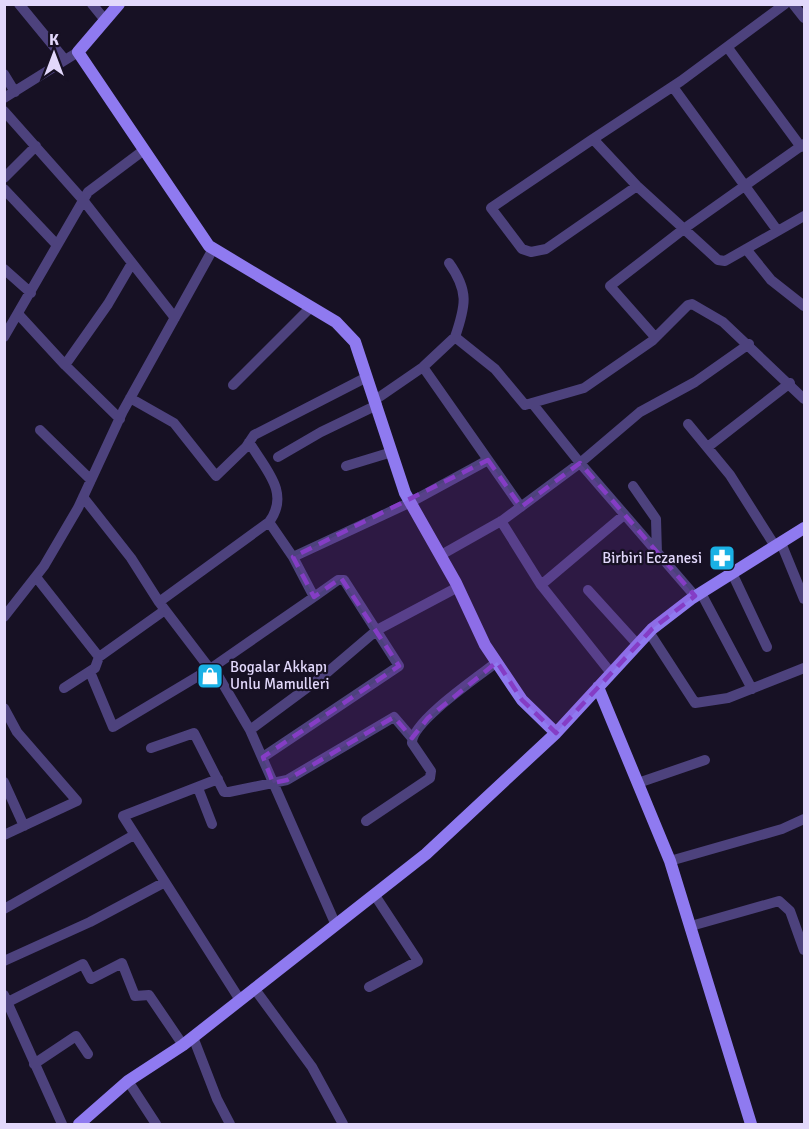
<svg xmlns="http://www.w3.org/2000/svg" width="809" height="1129" font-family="Signika,sans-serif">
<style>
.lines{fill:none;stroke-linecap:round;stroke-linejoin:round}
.street{stroke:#4d427d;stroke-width:10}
.secondary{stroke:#8f7af0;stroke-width:12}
.marked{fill:#853dc5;fill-opacity:0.2;stroke:#853dc5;stroke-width:4.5;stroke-dasharray:12 8;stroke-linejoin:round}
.labels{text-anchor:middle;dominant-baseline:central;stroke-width:4.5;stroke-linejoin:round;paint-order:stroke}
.poi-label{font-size:15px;fill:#e2d8fb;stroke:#171124;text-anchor:end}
</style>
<rect width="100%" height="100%" fill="#171124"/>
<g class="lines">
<path class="street" d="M19 4 65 60
M92 4 105 20
M785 4 681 81 593 139 637 186 718 260 725 261 804 216
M793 4 804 18
M728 48 801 147
M4 74 15 92
M673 87 777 230
M4 98 78 52
M4 111 83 200 175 318
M593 139 491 208 522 249 531 252 546 249 637 186
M4 178 36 146
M4 189 57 245
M746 249 771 280 804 306
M449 263C469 291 466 305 455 337L495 369 525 405 584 388 652 341 688 305 692 304 723 322 804 399
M4 269 31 293
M19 315 65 365 108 304 132 263
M4 337 88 192 144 150
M655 337 610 286 685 228 804 144
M65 365 120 419
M423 367 521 507
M233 385 311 307
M130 398 174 423 216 476 246 447 254 435 367 377
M375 400 423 367 455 337
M532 403 580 463 695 596
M688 424 730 475 775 546
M40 430 91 480
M249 442C265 469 291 493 269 522L293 557 411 502 488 460
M709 446 790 383
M278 457 321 432 377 405
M346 466 392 452
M633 486 656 519 657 554
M83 497 131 558 159 602 210 669 314 597 293 557
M501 521 541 585 624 515
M781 543 804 599
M441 555 503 520 580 463 640 412 695 382 749 344
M732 573 767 647
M36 577 99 657
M541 585 611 673
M588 590 638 645
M701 593 752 689
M159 602 269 522
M4 617 44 566 78 508 123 411 213 249
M649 632 695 703 728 698 804 668
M213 667 250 730 335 923
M90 672 113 727 210 669
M64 688 95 668 99 657 165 610
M4 708 17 732 77 801 4 835
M250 730 323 676 377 630 458 587
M151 748 194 733 224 792H229L287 780 394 717 412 738
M263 757 399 666 344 580H338L314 597
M218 779 123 816 240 1000
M4 782 24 826
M638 783 705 760
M198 788 212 824
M366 821 430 778 431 771 412 743C411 722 479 676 497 662
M670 861 782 829 804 819
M4 909 134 835
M691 926 779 901 790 911 804 950
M4 961 90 922 165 882
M369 987 418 961 374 894
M254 988 312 1067 343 1124
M4 995 62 1124
M4 1004 83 964 91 979 122 963 135 996 149 995 183 1045
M193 1037 217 1099 230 1124
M34 1064 76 1036 88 1054
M128 1081 156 1124"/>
<path class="secondary" d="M119 4 78 52 209 246 336 322 355 342 405 493 456 583 485 645 522 700 556 733
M598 687 670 861 751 1124
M79 1124 128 1081 183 1045 426 854 556 733 652 629 691 599 804 528"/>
</g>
<path class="marked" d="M488 460 521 507 580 463 695 596 652 629 556 733 522 700 497 662 428 718 412 738 394 717 287 780 273 783 263 757 399 666 341 578 314 597 293 557Z"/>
<defs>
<symbol id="pharmacy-square" viewBox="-11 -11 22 22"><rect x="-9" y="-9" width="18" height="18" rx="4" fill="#1ab1e5" stroke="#171124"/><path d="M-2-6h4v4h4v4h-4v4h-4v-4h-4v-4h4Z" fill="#fff"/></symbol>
<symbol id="shop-square" viewBox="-11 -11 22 22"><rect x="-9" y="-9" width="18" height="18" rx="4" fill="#1ab1e5" stroke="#171124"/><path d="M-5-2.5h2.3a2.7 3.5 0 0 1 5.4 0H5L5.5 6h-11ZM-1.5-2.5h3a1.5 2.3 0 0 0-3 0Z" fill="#fff"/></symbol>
</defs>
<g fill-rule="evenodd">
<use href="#pharmacy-square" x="707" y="543" width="30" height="30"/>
<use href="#shop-square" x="195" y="661" width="30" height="30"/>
</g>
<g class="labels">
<g class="poi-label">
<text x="702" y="558">Birbiri Eczanesi</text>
<text x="230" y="667" text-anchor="start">Bogalar Akkapı<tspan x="230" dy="17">Unlu Mamulleri</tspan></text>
</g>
</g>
<rect width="809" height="1129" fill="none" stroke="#e2d8fb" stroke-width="12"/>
<g transform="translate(54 54)" stroke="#171124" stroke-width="4.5" paint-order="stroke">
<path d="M0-4.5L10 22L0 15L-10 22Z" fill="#e2d8fb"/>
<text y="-9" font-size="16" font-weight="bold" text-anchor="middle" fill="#e2d8fb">K</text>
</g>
</svg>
